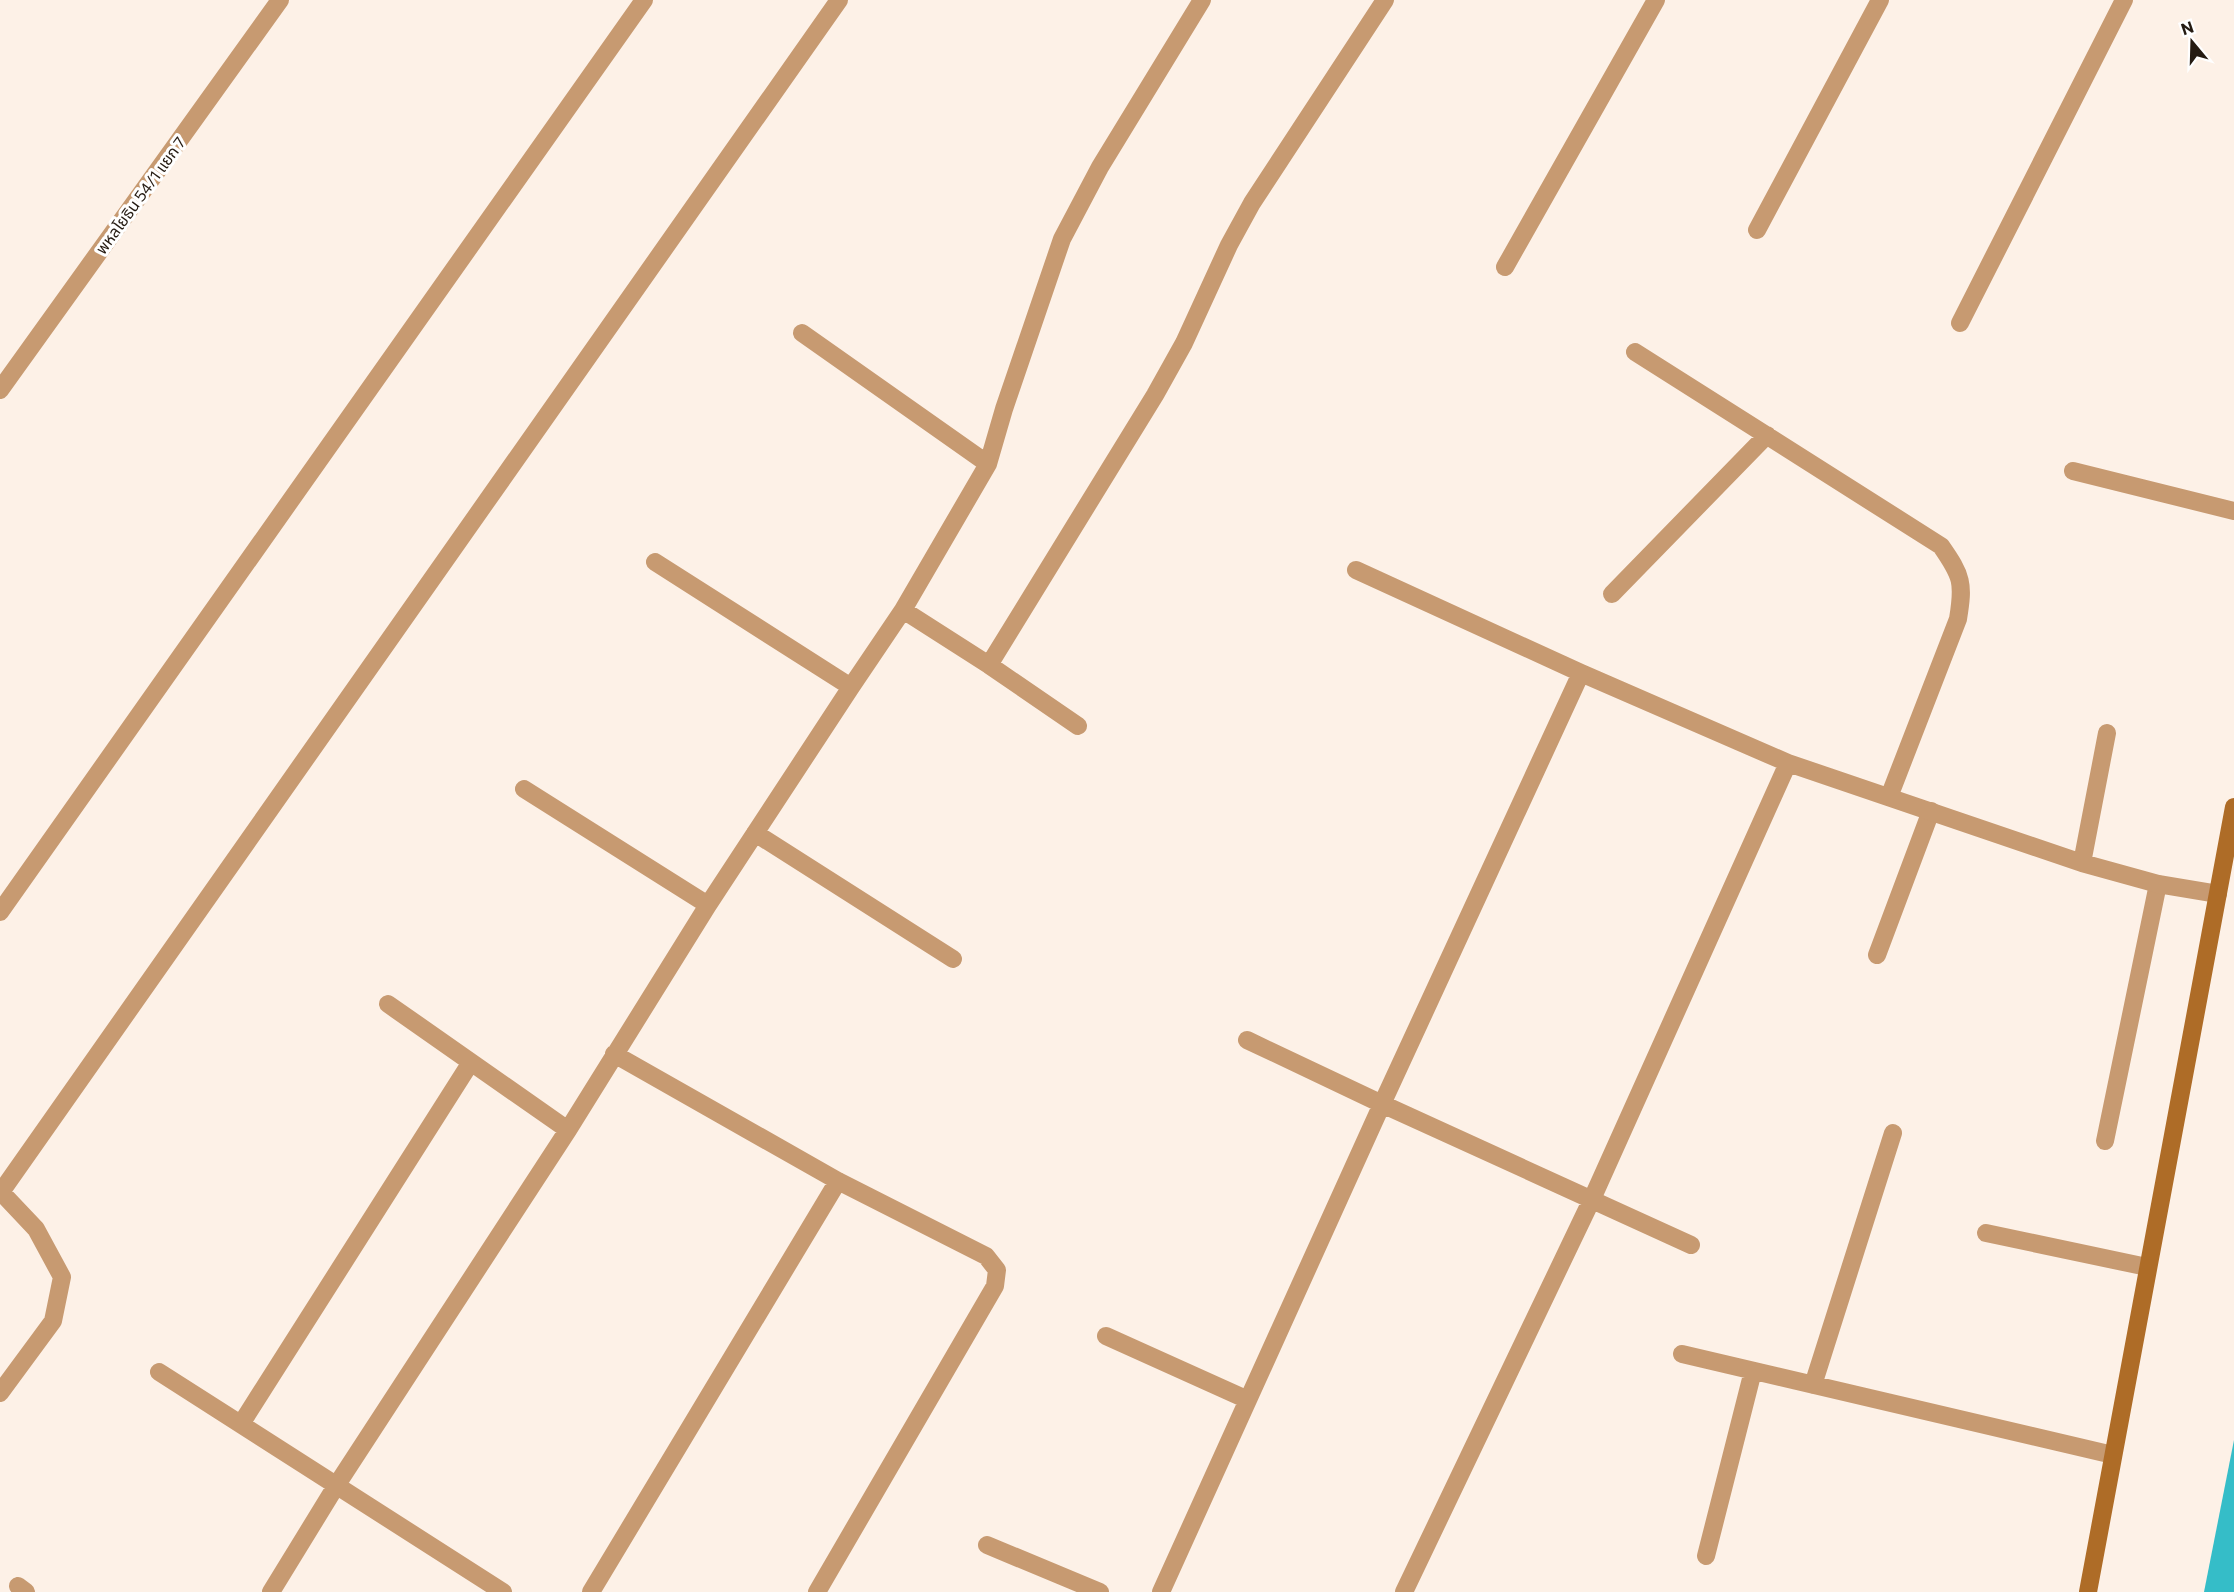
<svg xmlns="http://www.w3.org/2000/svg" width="2234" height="1592" font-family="Commissioner,'Noto Sans Thai',sans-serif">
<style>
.water{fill:#35bdc8}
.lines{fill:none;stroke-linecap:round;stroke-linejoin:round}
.lane{stroke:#c79a71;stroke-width:18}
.street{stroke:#c79a71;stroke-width:18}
.secondary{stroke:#ae6c27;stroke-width:18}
.labels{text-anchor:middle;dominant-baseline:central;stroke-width:6;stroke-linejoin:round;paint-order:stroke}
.street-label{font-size:16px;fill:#251b12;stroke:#fff}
</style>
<rect width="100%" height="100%" fill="#fdf1e7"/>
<path class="water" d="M2234 1440V1592H2204Z"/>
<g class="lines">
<path class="lane" d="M2073 471 2234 511
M1877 955 1931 811
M2105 1141 2158 884"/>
<path class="street" d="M1757 230 1880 0
M1505 267 1656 0
M1960 323 2124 0
M802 333 988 464
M1635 352 1941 546C1962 576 1964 583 1958 619L1889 797
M0 390 280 0
M655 562 851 687
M1356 570 1581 673 1788 763 2082 863 2158 884 2218 894
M1612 594 1767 435
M903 610 989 665 1155 395 1184 343 1229 245 1252 203 1385 0
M989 665 1078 726
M524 789 708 905
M755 833 953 959
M2082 863 2107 733
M0 912 644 0
M388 1004 568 1130
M1247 1040 1382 1104 1691 1245
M614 1054 838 1181 986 1256 997 1270 995 1286 817 1592
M0 1191 36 1229 62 1277 53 1321 0 1393
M1 1192 839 0
M1986 1233 2147 1267
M1106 1336 1248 1400
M1682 1354 2113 1455
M159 1372 503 1592
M1813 1385 1893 1133
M241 1424 471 1062
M987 1545 1100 1592
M1706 1556 1753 1371
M18 1586 26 1592
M271 1592 336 1486 568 1130 708 905 851 687 903 610 988 464 1004 409 1062 239 1100 167 1202 0
M591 1592 838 1181
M1161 1592 1382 1104 1581 673
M1404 1592 1592 1199 1788 763"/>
<path class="secondary" d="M2088 1592 2234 807"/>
</g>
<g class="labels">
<g class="street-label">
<text transform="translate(140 195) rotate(-54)">พหลโยธิน 54/1 แยก 7</text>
</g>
</g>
<g transform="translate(2192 42) rotate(341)" stroke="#ffffff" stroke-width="4.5" paint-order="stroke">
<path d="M0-4.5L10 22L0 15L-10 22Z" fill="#251b12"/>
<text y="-9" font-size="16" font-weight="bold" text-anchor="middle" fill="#251b12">N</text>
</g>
</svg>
